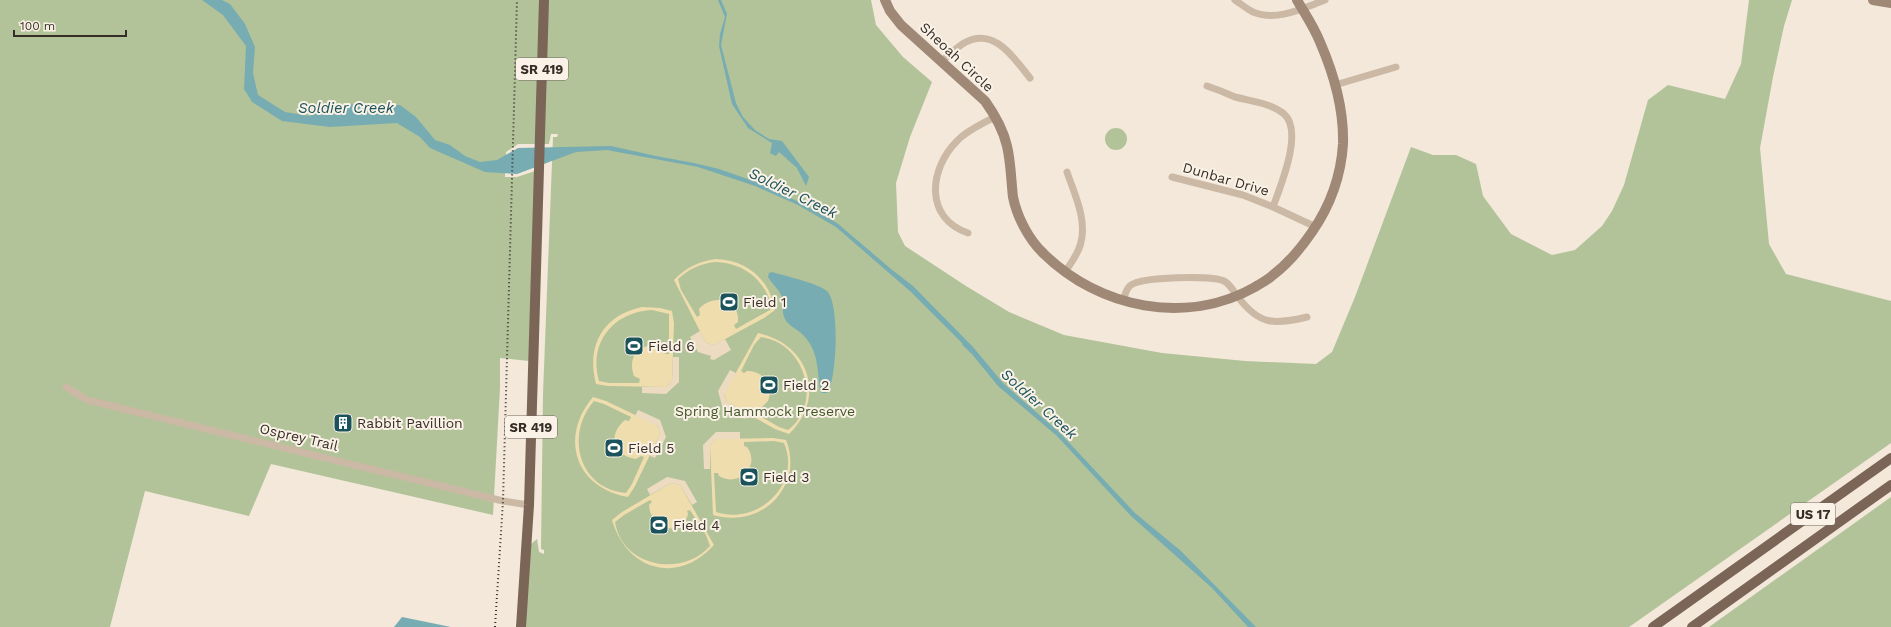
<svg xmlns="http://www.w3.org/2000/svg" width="1891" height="627" font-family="'Work Sans',sans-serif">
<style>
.green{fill:#b2c399}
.sand{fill:#f0ddae;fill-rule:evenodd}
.plaza{fill:#ecdbc0}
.water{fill:#77acb2}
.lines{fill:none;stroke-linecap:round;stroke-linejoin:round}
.stream{stroke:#77acb2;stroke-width:2}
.street{stroke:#ccb9a5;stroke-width:7}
.secondary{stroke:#9f8876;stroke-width:10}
.primary{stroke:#7a6557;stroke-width:10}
.rail{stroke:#372d27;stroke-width:2;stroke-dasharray:1 3;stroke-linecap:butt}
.labels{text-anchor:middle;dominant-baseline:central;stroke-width:4;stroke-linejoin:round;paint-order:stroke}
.shield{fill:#faf2e6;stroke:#726860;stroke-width:1}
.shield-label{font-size:13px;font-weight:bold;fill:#372d27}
.street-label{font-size:14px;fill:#372d27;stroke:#faf2e6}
.poi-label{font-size:14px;fill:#372d27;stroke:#faf2e6;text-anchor:start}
.park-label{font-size:14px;fill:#435729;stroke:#faf2e6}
.water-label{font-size:15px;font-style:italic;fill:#1a535b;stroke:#faf2e6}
</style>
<rect width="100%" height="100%" fill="#f3e8da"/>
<path class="green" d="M0 0H540L536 144H518L506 152 505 177H517L535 171 529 361 500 358V388L493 515 271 464 249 516 145 491 110 627H0Z
M548 0H871L876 25 903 57 932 82 910 137 896 183 898 232 905 246 966 286 1009 312 1064 335 1162 353 1245 361 1316 364 1332 352 1355 297 1411 147 1433 155H1456L1476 164 1483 196 1511 234 1552 255 1575 250 1602 226 1612 211 1624 185 1648 100 1668 85 1725 99 1741 64 1749 0H1792L1784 26 1773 77 1760 148 1769 244 1786 274 1891 301V443L1629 627H524L530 545 537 539 539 552 544 554V550L541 549 543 394 553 137H557L558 134H551L549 144H543Z
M1105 139a11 11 0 1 1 22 0a11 11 0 1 1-22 0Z
M1891 497V627H1709Z"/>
<path class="sand" d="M716 259C747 260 770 280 775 310L764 318 714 345 706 343 674 280C685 268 700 261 716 259ZM716 262C744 263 765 280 772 307L770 310 736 329 734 325 738 322C740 299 713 293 699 309L700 315 697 317 681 290 678 279C689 269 701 263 716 262Z
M642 307 660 308 672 311 674 323 672 381 666 387 608 386 596 384C586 346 603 315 642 307ZM652 310 669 314V354H665L663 348C643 340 626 354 634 376L640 379 639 383H609L599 381C588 343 613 312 652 310Z
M758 333C809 344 827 397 789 434L775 429 727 402 724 394ZM761 337C804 342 824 403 788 430L779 427 753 412 755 409 759 410 768 401C774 385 764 371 747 371L744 373 741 371 754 345Z
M593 397 606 401 658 426 660 434 635 486 628 497C575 488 559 437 593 397ZM594 401 604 404 631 417 629 421 625 420C607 435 613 456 636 459L641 456 644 457 632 484 626 493C578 489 565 434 594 401Z
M773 438 786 440C790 449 791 460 790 470 783 507 747 525 713 515L710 445 716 439ZM774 441 784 443C802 485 757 526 716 512L714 473H718L719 476C739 488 761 466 747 447L744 446V442Z
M671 483 680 485 714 545C678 585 627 571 612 520L622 512ZM650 500 652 502 649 505C650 530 683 538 688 514L687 511 690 510 706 535 710 546C682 578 622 567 615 522L624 515Z"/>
<path class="plaza" d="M700 331 706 343 714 345 725 339 731 350 714 360 710 359 711 356 698 352 690 337Z
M673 357H679V382L666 394 642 393V387H666L672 381Z
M730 370 736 373 724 395 727 402 748 414 745 419 723 409 718 391Z
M638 410 660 420 666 437 655 458 650 456 660 434 658 426 635 416Z
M716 432H740V439H716L710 445V469H704L703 445Z
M667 477 685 481 697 502 692 505 680 485 671 483 650 495 647 489Z"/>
<path class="water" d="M202 0H222L230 4 245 24 255 47 253 73 258 95 285 112 310 116 330 104 400 105 416 117 435 140 450 145 465 156 480 162 497 160 518 148 611 146 656 156 694 163 719 169 759 183 799 202 837 223 891 269 913 286 973 347 1003 383 1060 433 1135 513 1181 551 1256 627H1248L1212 588 1131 516 1057 436 998 386 967 348 911 292 836 227 798 205 755 186 698 167 607 150 576 152 517 174 485 172 430 148 420 137 397 123 330 127 282 121 252 102 244 89 246 46 223 15Z
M718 0H721L727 14 721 45 736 103 743 117 755 130 769 139 782 141 809 177 806 186 797 168 779 152 776 156 770 153 772 143 748 128 732 104 719 46 720 34 725 17Z
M772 272C785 276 817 283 827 291 840 304 837 380 827 393H822L820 390C817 370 819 351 803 335 798 329 788 326 785 319 781 312 784 304 782 297 779 289 772 284 768 277L769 273Z
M402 617 451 627H394Z"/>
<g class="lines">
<path class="stream" d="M963 344 971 352"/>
<path class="street" d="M1235 0C1241 4 1247 9 1253 12 1277 22 1303 8 1325 0
M942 61C949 55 956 48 964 43 994 26 1014 58 1030 78
M1335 85 1396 67
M1207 86C1216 89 1226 93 1235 97 1250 101 1271 103 1284 114 1304 131 1280 187 1273 207
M1172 177 1243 195 1273 207 1316 227
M968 233C924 218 929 169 957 141 967 130 983 124 996 116
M1065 272C1071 263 1079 253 1081 242 1087 219 1074 193 1067 172
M1123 301C1125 295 1126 288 1131 285 1142 277 1212 275 1224 281 1230 284 1234 292 1238 297 1259 325 1274 325 1307 317
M66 387 87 400 503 501 529 505"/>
<path class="secondary" d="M885 0 890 11 901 25 985 101C995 115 1003 129 1007 146 1011 163 1011 180 1013 197 1017 217 1029 240 1044 254 1099 308 1186 326 1255 287 1261 283 1268 280 1273 275 1289 263 1301 248 1312 232 1330 206 1341 176 1343 144 1344 110 1333 72 1320 42 1314 27 1305 14 1297 0
M1873 0 1891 3"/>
<path class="primary" d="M521 627 529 505 544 0
M1653 627 1891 458
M1692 627 1891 485"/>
<path class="rail" d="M495 627 503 501 517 0"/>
</g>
<defs>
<symbol id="stadium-square" viewBox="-11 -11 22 22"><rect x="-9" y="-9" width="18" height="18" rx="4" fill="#1a535b" stroke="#faf2e6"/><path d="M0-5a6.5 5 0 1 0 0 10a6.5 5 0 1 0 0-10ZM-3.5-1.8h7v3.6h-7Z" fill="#fff"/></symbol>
<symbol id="building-square" viewBox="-11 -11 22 22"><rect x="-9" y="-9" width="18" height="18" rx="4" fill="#1a535b" stroke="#faf2e6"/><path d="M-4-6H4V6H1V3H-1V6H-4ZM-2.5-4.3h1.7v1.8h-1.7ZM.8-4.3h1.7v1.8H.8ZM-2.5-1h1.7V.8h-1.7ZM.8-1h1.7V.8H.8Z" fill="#fff"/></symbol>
</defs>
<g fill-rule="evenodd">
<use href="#stadium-square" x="718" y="291" width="22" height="22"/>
<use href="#stadium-square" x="623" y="335" width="22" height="22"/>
<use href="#stadium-square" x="758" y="374" width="22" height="22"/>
<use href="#building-square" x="332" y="412" width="22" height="22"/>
<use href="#stadium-square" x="603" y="437" width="22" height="22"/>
<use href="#stadium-square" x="738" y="466" width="22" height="22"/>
<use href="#stadium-square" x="648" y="514" width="22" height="22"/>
</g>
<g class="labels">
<g class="shield">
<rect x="516" y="58" width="52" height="22" rx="3"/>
<rect x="505" y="416" width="52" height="22" rx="3"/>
<rect x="1791" y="503" width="44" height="22" rx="3"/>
</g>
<g class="shield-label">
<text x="542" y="69">SR 419</text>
<text x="531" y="427">SR 419</text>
<text x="1813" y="514">US 17</text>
</g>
<g class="street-label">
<text transform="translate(957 57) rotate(43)">Sheoah Circle</text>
<text transform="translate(1226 179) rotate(16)">Dunbar Drive</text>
<text transform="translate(299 437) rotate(13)">Osprey Trail</text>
</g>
<g class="poi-label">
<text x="743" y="302">Field 1</text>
<text x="648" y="346">Field 6</text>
<text x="783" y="385">Field 2</text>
<text x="357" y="423">Rabbit Pavillion</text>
<text x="628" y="448">Field 5</text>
<text x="763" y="477">Field 3</text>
<text x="673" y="525">Field 4</text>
</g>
<g class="park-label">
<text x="765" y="411">Spring Hammock Preserve</text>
</g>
<g class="water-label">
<text x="346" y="108">Soldier Creek</text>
<text transform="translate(793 193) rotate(26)">Soldier Creek</text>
<text transform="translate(1039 404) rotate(42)">Soldier Creek</text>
</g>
</g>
<path d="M14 30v6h112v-6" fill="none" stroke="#372d27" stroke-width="2"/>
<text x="20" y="30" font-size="12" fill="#372d27" stroke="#faf2e6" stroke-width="3" paint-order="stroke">100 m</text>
</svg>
